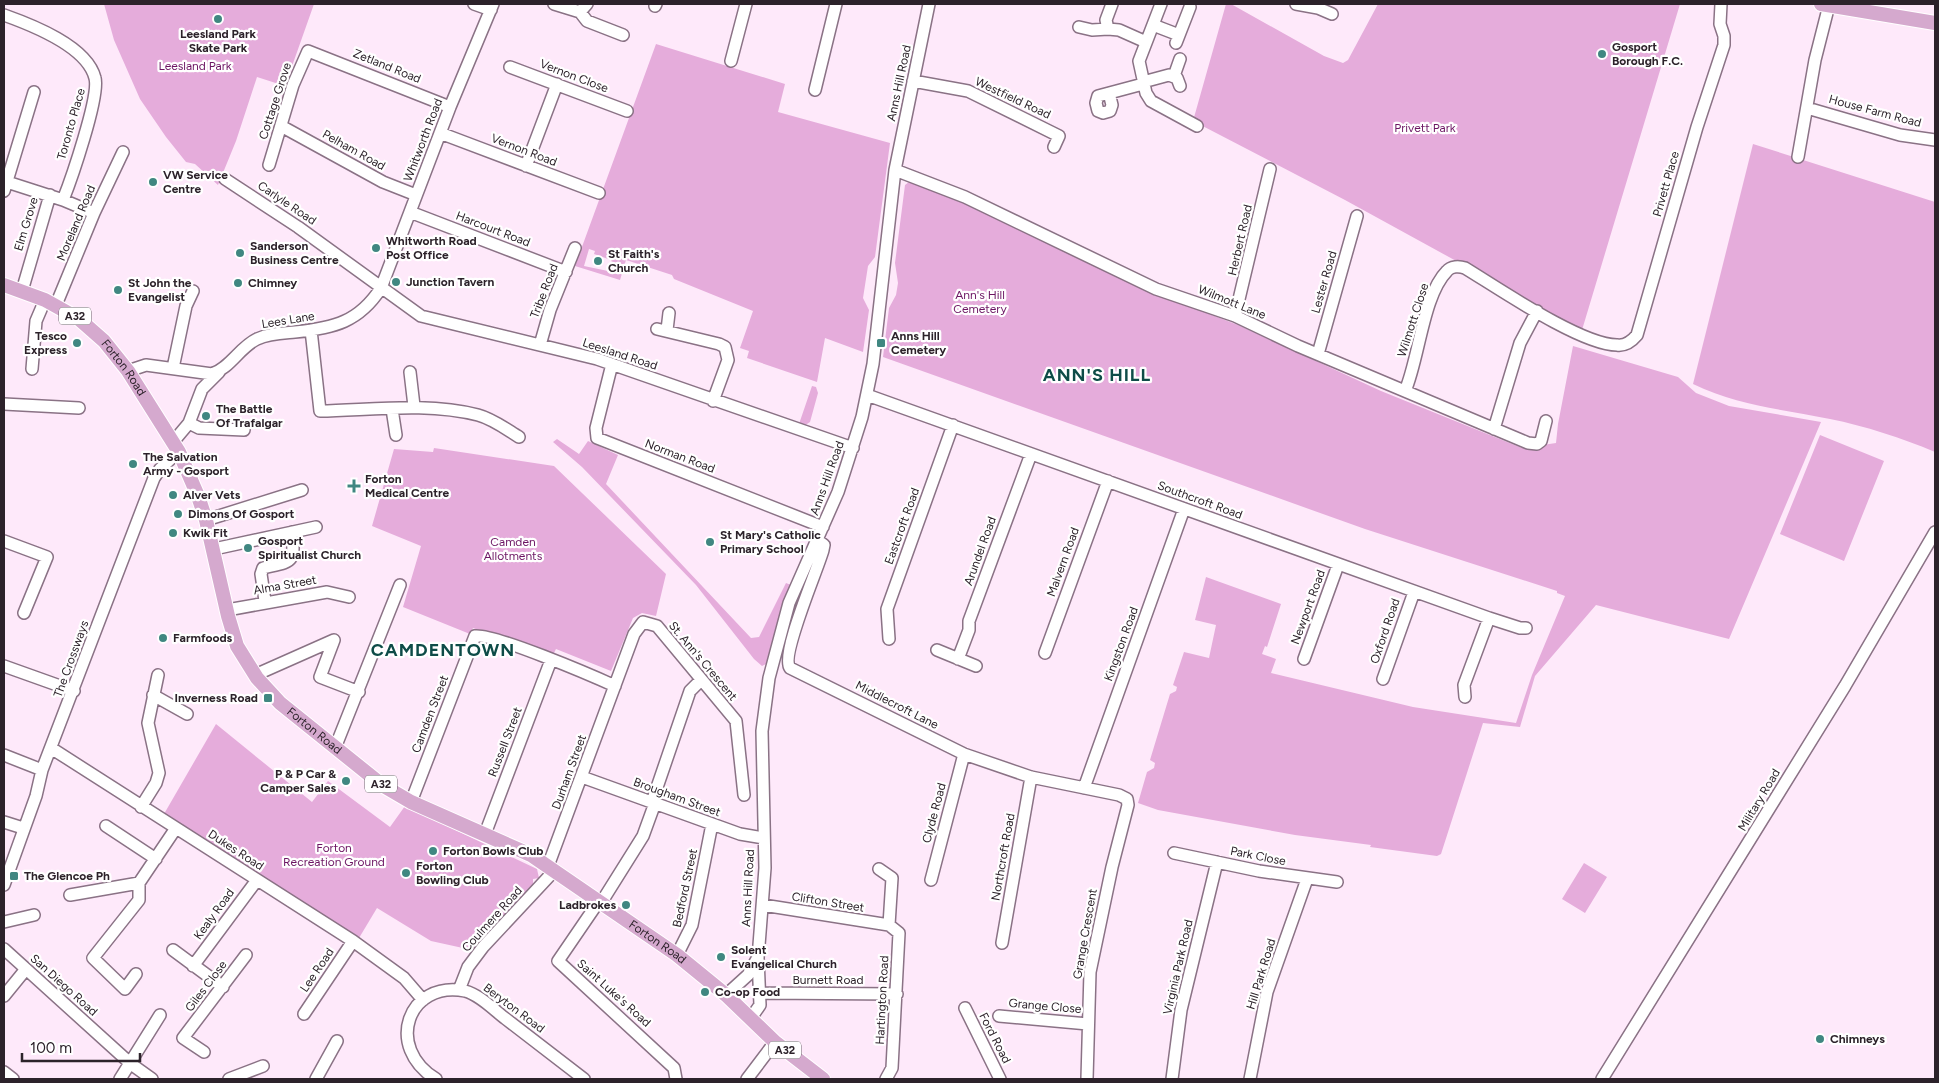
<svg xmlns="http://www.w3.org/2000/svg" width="1939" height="1083" font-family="Figtree,sans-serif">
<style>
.green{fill:#e5acdb;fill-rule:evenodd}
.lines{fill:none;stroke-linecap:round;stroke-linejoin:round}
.minor-casing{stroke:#8a7285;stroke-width:14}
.major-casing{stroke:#fff;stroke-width:16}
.minor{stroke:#fff;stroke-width:11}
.major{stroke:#d5a9ce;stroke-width:14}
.poi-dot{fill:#408781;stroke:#fff;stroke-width:2}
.labels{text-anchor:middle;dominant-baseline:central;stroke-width:4.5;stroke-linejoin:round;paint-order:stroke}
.shield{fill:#fff;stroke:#6b646a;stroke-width:1}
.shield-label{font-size:11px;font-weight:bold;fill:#2c222a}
.poi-label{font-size:12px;font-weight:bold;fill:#2c222a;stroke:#fff;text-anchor:start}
.park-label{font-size:12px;fill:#6c1563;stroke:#fff}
.street-label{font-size:12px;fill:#2c222a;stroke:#fff}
.district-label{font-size:18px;font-weight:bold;letter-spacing:1px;fill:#0e4c48;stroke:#fff}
</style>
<rect width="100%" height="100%" fill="#fee9fa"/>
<path class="green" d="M104 4H314L285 86 257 77 236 141 218 185 195 164 186 162 166 137 140 99 114 40Z
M1226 4H1231L1324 56 1343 63 1348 60 1378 4H1680L1582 330 1345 200 1193 121Z
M656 44 785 84 778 112 890 143 875 257 868 266 863 298 869 310 863 352 825 338 817 382 747 358 749 351 740 348 753 311 674 279 672 275 626 260 620 280 575 266ZM589 249 595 251 594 254 611 260 613 264 608 271 584 266Z
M1753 144 1935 202V452C1902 438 1865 426 1830 419 1781 409 1739 406 1693 384Z
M909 182 969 204 1173 300 1238 325 1381 391 1522 448 1556 443 1558 424 1573 346 1678 377 1696 393 1729 406 1821 422 1729 639 1596 605 1535 676 1520 727 1483 723 1441 854 1437 856 1370 847 1371 845 1295 835 1158 810 1138 803 1147 772 1154 768 1155 763 1150 760 1170 694 1176 691 1177 687 1173 685 1184 652 1209 658 1216 625 1195 620 1206 577 1281 604 1267 647 1265 646 1262 654 1276 659 1271 673 1413 707 1516 723 1532 675 1565 596 1557 593V591L1365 529 883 357 889 308 896 295 898 283 895 263 905 185Z
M812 386 816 387 818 393 810 422 804 426 799 424Z
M1820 435 1884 461 1844 561 1780 534Z
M557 439 579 454 588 441 618 455 606 484 751 638 759 637 786 583 791 585 766 664 762 666 754 659 696 585 582 467 553 442Z
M434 448 554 466 666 574 656 616 642 613 633 618 611 671 556 649 552 657 473 628 470 634 403 607 421 546 372 526 394 449 433 452Z
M216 724 312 802 328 781 390 827 405 806 537 869 539 878 533 879V884L472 950 431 941 377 908 359 938 164 814Z
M1584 863 1607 877 1585 913 1562 899Z"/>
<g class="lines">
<defs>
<path id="minor" d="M474 4 491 10
M554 4 580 12 587 4
M1112 4 1106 20 1108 29 1119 30 1146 42
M1161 4 1139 61 1146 93 1151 101 1197 126
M1296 4 1318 8 1332 14
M655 6 656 4
M580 12 587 21 623 35
M4 15C32 25 87 46 95 78 100 96 71 180 63 200
M1153 25 1179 35
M1079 27 1092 30 1108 29
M1176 43 1190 7
M731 61 746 4
M510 67 627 111
M1174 76 1180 59
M913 81 968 91 1059 136 1054 147
M1143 82 1169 75 1177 78 1180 86
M815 90 836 4
M1109 93 1112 105 1110 111 1103 113 1098 111 1096 103 1098 96 1143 84
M1807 108 1900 135 1935 140
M281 126 383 182 416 195
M440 133 599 193
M1798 157 1815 60 1829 5
M269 165 293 85 308 51 450 107
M526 166 557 84
M895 170 965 197 1156 289 1235 316 1298 346 1528 443 1537 444 1541 441 1546 421
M225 179 298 227 421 316 597 359 853 448
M7 182 63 200 94 213
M4 191 34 92
M410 212 566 272
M22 291 50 195
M56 305 94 213 123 152
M1235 316 1270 169
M657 329 719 344 725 347 728 360 713 401
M311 330 320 411C372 410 427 402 478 415 493 419 506 429 519 437
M667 330 669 313
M540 345 550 310 575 248
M1318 354 1357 216
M612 364 596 428 597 438 823 527
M173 368 186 306 193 291
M32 369 36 321 45 300
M128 371 146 365 212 374C230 368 240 347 257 339 269 333 283 333 295 332 334 328 359 322 381 288L450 107 493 4
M410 372 414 406
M1405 391C1419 359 1423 295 1447 271 1451 266 1459 266 1465 268 1498 288 1581 345 1617 345 1625 346 1632 341 1637 335L1697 127 1724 45V36L1720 24 1721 4
M867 395 1489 618 1520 628H1526
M4 404 79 408
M392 409 396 435
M189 423 199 428 244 430
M1494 429 1520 343 1537 311
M173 442 189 423 202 389 219 372
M206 520 302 490
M817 540 824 545 823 550C818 569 780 655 790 668L964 754 1031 777 1119 795 1127 799 1128 805 1112 867 1090 972 1087 1079
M4 541 47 557 24 613
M214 549 316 527
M265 601 261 574 263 568C293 561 295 564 292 532
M227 610 327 592 349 597
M889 639 887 609 953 425
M937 650 976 666
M1045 653 1108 481
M958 659 969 630V621L1031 454
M1304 659 1338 565
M4 666 74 691
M255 675 334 640 320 677 359 692
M1383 679 1414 592
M153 695 187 714
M1465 697 1464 685 1489 618
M51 748 353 941 404 978 423 1000
M335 748 400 585
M4 755 42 770
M582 777 740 834 764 838
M1084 788 1184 509
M411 802 475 636C493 633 593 676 615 686
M652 802 690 691 701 680
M141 807 156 783 159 773 148 723 158 675
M4 822 23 828
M106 826 156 859
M485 834 551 660
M1174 853 1259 871 1337 882
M548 866 634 634 643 622 657 626 736 721 744 795
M879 869 892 878 889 925
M931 880 964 754
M4 885 36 796 42 770 154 478 160 469 179 451
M70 895 139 883
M599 901 558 961 674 1068 676 1079
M601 903 643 836 655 803
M763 905 889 925 899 933 892 1068 886 1079
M4 922 34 915
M1002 943 1031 777
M4 949 131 1064 152 1079
M173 950 223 987
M677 955 692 925 712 824
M193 966 257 880
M136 974 125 989 93 958 139 900V883L176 828
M459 990 468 967 483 947 554 871
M759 993 897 994
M726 995 748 975 757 959
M4 996 26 969
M965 1008 1000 1079
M304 1014 353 941
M999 1016 1088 1024
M751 1018 760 1005 758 958 765 868 762 731 769 678 789 603 838 492 862 417 873 364 895 170 929 4
M204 1052 183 1038 246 955
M4 1072 13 1079
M120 1079 160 1015
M229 1079 263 1066
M316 1079 337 1041
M436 1079C384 1047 408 980 465 991 480 995 494 1010 506 1019 532 1039 558 1059 584 1079
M747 1079 775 1042
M1172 1079 1181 1010 1217 862
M1250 1079 1267 992 1307 879
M1602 1079 1845 686 1935 532"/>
<g id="major">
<path d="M1821 4 1935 23"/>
<path id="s1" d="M4 285 45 300 79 319 104 341 128 371 179 452 198 496 206 520 228 616 237 646 257 678 280 703 382 785 411 802 531 855 677 955 726 995 775 1042 823 1079"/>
</g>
</defs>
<use href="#minor" class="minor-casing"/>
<use href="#major" class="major-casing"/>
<use href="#minor" class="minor"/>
<use href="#major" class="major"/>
</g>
<g class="poi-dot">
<circle cx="218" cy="19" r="5"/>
<circle cx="1602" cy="54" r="5"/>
<circle cx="153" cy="182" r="5"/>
<circle cx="376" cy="248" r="5"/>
<circle cx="240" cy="253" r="5"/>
<circle cx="598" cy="261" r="5"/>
<circle cx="396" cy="282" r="5"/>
<circle cx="238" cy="283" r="5"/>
<circle cx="118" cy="290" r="5"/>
<circle cx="77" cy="343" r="5"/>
<rect x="876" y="338" width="10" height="10" rx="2.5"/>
<circle cx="206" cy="416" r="5"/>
<circle cx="133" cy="464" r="5"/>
<path d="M351.5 478.5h5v5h5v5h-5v5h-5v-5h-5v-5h5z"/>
<circle cx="173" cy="495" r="5"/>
<circle cx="178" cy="514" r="5"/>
<circle cx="173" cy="533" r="5"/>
<circle cx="710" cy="542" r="5"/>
<circle cx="248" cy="548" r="5"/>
<circle cx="163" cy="638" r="5"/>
<rect x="263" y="693" width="10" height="10" rx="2.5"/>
<circle cx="346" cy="781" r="5"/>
<circle cx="433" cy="851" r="5"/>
<circle cx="406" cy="873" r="5"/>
<rect x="9" y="871" width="10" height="10" rx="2.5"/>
<circle cx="626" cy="905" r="5"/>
<circle cx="721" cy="957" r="5"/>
<circle cx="705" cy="992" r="5"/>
<circle cx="1820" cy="1039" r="5"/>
</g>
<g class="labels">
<g class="shield">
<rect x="59" y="307.5" width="32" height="17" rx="4"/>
<rect x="365" y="775.5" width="32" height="17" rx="4"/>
<rect x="769" y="1041.5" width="32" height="17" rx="4"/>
</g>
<g class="shield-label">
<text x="75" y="316">A32</text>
<text x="381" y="784">A32</text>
<text x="785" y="1050">A32</text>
</g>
<g class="poi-label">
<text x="218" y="34" text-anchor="middle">Leesland Park<tspan x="218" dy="14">Skate Park</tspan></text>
<text x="1612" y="47">Gosport<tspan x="1612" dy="14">Borough F.C.</tspan></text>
<text x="163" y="175">VW Service<tspan x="163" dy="14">Centre</tspan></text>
<text x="386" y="241">Whitworth Road<tspan x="386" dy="14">Post Office</tspan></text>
<text x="250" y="246">Sanderson<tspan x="250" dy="14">Business Centre</tspan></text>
<text x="608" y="254">St Faith's<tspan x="608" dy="14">Church</tspan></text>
<text x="406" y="282">Junction Tavern</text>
<text x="128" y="283">St John the<tspan x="128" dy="14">Evangelist</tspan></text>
<text x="248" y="283">Chimney</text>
<text x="67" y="336" text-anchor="end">Tesco<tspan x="67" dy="14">Express</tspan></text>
<text x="891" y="336">Anns Hill<tspan x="891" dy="14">Cemetery</tspan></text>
<text x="216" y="409">The Battle<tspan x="216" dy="14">Of Trafalgar</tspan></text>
<text x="143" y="457">The Salvation<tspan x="143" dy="14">Army - Gosport</tspan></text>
<text x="365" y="479">Forton<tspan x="365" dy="14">Medical Centre</tspan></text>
<text x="183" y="495">Alver Vets</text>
<text x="188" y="514">Dimons Of Gosport</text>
<text x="183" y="533">Kwik Fit</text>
<text x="720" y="535">St Mary's Catholic<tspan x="720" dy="14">Primary School</tspan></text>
<text x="258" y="541">Gosport<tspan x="258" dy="14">Spiritualist Church</tspan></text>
<text x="173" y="638">Farmfoods</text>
<text x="258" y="698" text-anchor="end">Inverness Road</text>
<text x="336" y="774" text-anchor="end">P &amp; P Car &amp;<tspan x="336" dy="14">Camper Sales</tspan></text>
<text x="443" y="851">Forton Bowls Club</text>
<text x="416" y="866">Forton<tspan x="416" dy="14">Bowling Club</tspan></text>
<text x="24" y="876">The Glencoe Ph</text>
<text x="616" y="905" text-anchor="end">Ladbrokes</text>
<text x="731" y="950">Solent<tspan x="731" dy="14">Evangelical Church</tspan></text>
<text x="715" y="992">Co-op Food</text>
<text x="1830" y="1039">Chimneys</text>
</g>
<g class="park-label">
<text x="195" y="66">Leesland Park</text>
<text x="1425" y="128">Privett Park</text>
<text x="980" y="295">Ann's Hill<tspan x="980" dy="14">Cemetery</tspan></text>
<text x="513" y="542">Camden<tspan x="513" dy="14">Allotments</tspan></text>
<text x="334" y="848">Forton<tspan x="334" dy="14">Recreation Ground</tspan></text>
</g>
<g class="street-label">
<text transform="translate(387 66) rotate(22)">Zetland Road</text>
<text transform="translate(574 76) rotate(21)">Vernon Close</text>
<text transform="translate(899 83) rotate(-78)">Anns Hill Road</text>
<text transform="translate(1013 98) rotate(25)">Westfield Road</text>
<text transform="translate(275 101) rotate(-72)">Cottage Grove</text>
<text transform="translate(1875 111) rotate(15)">House Farm Road</text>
<text transform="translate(71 124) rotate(-74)">Toronto Place</text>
<text transform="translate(423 140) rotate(-69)">Whitworth Road</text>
<text transform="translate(354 150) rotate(29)">Pelham Road</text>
<text transform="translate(524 150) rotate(21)">Vernon Road</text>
<text transform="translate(1666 184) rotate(-74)">Privett Place</text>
<text transform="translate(287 203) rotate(34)">Carlyle Road</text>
<text transform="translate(76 223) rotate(-67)">Moreland Road</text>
<text transform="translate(26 224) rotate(-73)">Elm Grove</text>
<text transform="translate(493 229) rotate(21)">Harcourt Road</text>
<text transform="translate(1240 240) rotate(-77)">Herbert Road</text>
<text transform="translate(1324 282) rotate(-74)">Lester Road</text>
<text transform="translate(544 291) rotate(-69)">Tribe Road</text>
<text transform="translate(1232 302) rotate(22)">Wilmott Lane</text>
<text transform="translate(288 320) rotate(-9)">Lees Lane</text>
<text transform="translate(1413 320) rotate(-72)">Wilmott Close</text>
<text transform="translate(620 354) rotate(18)">Leesland Road</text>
<text stroke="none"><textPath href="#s1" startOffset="149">Forton Road</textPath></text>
<text transform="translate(680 456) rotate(21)">Norman Road</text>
<text transform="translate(827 478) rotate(-70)">Anns Hill Road</text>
<text transform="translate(1200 500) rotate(20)">Southcroft Road</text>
<text transform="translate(902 526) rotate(-70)">Eastcroft Road</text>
<text transform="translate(980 551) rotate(-70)">Arundel Road</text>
<text transform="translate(1063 562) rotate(-70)">Malvern Road</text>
<text transform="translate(285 585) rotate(-10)">Alma Street</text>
<text transform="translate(1308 607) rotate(-70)">Newport Road</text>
<text transform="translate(1385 631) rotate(-71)">Oxford Road</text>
<text transform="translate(1121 644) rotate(-70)">Kingston Road</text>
<text transform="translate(71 659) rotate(-70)">The Crossways</text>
<text transform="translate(703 661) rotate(50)">St. Ann's Crescent</text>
<text transform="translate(897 705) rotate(27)">Middlecroft Lane</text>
<text transform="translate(430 714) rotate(-69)">Camden Street</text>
<text stroke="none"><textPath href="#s1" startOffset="569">Forton Road</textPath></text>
<text transform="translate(505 742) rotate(-69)">Russell Street</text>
<text transform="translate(569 772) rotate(-70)">Durham Street</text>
<text transform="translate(677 797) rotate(20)">Brougham Street</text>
<text transform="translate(1759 800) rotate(-59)">Military Road</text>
<text transform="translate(934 813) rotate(-75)">Clyde Road</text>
<text transform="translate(236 850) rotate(33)">Dukes Road</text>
<text transform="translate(1258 856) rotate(11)">Park Close</text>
<text transform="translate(1003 857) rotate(-80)">Northcroft Road</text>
<text transform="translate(685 888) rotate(-78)">Bedford Street</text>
<text transform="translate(748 888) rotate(-87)">Anns Hill Road</text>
<text transform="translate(828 902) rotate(9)">Clifton Street</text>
<text transform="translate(214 914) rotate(-54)">Kealy Road</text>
<text transform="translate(492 919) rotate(-48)">Coulmere Road</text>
<text transform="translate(1085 934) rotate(-80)">Grange Crescent</text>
<text stroke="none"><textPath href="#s1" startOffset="974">Forton Road</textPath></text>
<text transform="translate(1178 967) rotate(-77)">Virginia Park Road</text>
<text transform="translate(317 970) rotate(-56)">Lee Road</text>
<text transform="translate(1261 974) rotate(-73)">Hill Park Road</text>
<text x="828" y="980">Burnett Road</text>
<text transform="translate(64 985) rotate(42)">San Diego Road</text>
<text transform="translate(206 986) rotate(-53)">Giles Close</text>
<text transform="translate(614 993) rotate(42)">Saint Luke's Road</text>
<text transform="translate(882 1000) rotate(-87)">Hartington Road</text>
<text transform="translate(1045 1006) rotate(5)">Grange Close</text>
<text transform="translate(514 1008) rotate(37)">Beryton Road</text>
<text transform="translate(995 1038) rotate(63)">Ford Road</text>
</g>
<g class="district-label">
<text x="1097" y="375">ANN'S HILL</text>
<text x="443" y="650">CAMDENTOWN</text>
</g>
</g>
<rect width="1939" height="1083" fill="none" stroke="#2c222a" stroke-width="10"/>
<path d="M22 1053v8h118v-8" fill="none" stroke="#2c222a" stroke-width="2.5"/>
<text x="30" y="1053" font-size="15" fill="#2c222a" stroke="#ffffff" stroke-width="4" paint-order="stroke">100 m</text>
</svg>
